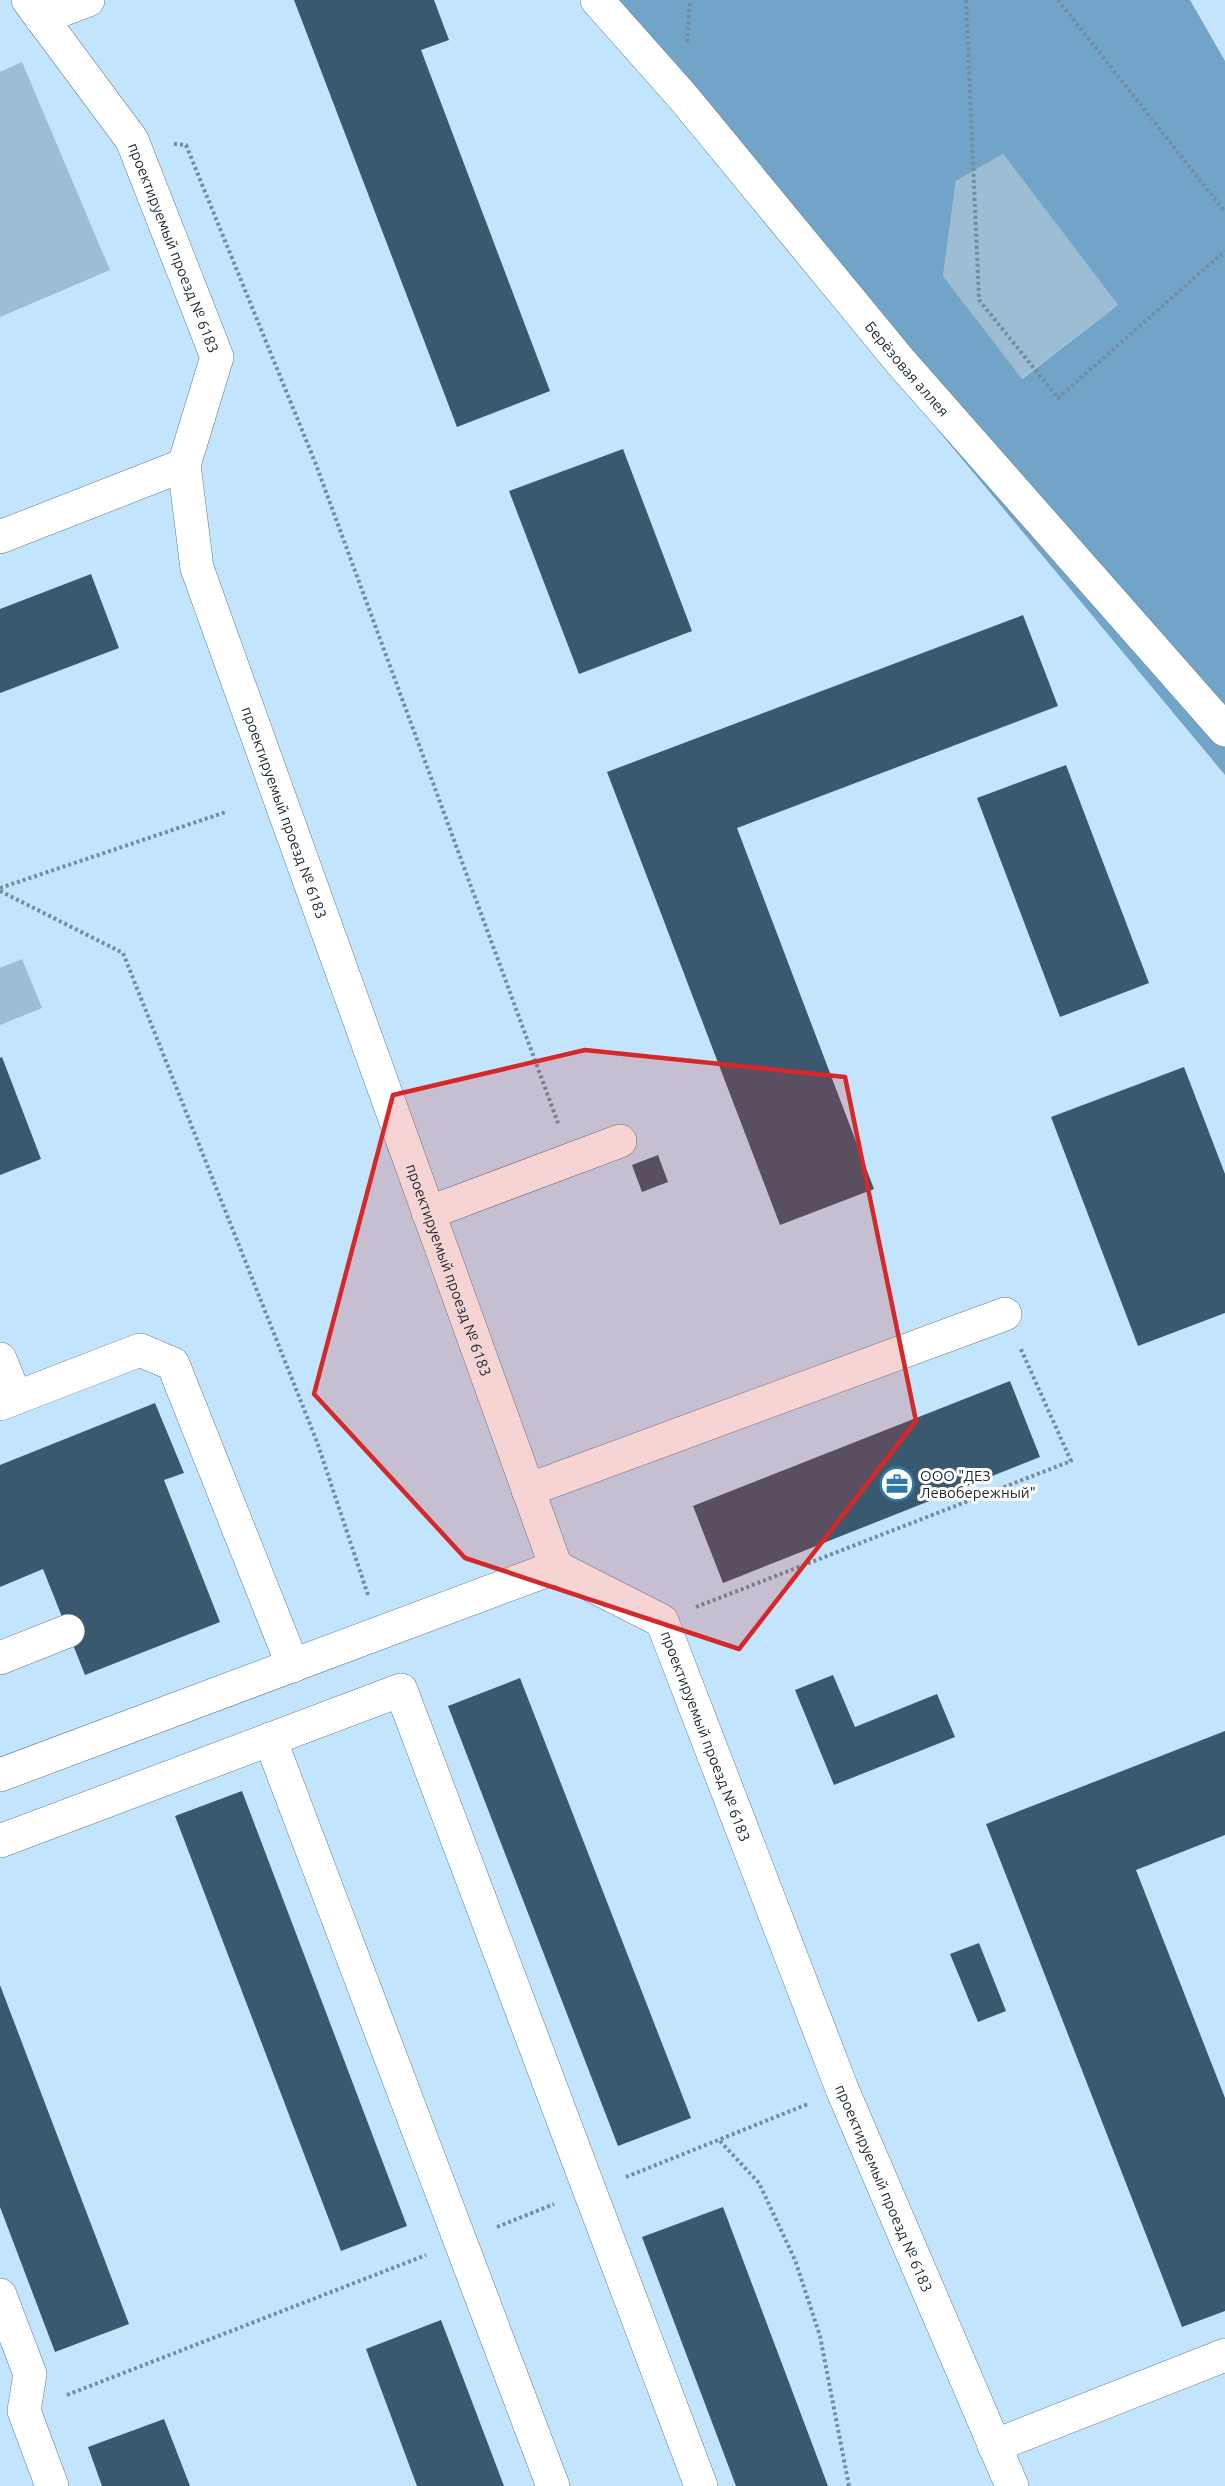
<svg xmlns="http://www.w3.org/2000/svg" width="1225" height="2486" font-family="Ubuntu,sans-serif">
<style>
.green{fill:#9cbdd4}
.forest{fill:#72a4c8;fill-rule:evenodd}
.building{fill:#3b596e}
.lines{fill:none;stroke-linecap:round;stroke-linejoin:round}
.minor-casing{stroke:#5e7d93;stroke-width:34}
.path{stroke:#748c9d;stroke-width:4;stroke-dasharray:3 3;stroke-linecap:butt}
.minor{stroke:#fff;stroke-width:33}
.marked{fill:#d62828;fill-opacity:0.2;stroke:#d62828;stroke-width:4.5;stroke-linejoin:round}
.labels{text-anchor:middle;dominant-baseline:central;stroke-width:6;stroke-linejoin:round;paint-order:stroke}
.street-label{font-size:15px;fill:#1a2730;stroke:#fff}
.poi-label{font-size:15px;fill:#1a2730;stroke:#fff;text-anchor:start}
</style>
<rect width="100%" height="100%" fill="#c2e4fc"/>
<path class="green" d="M22 62 110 270 0 317V72Z
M1003 154 1118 305 1021 379 943 276 956 181Z
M22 959 42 1008 0 1025V968Z"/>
<path class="forest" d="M609 0H1190L1225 61V775L938 430ZM1003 154 1118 305 1022 379 943 276 956 181Z"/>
<path class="building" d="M294 0H434L449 40 421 50 550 391 457 427Z
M623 449 692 631 579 674 509 491Z
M91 574 119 648 0 693V609Z
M1023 615 1058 706 737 828 874 1189 780 1225 607 772Z
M1066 765 1149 983 1060 1017 977 798Z
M2 1057 41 1159 0 1175V1058Z
M1184 1067 1225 1174V1313L1138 1346 1051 1117Z
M658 1155 668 1182 642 1192 632 1165Z
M1010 1381 1040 1457 723 1583 693 1506Z
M155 1403 184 1473 164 1480 220 1622 85 1675 43 1569 0 1587V1465Z
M833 1675 855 1727 937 1694 955 1737 834 1785 795 1690Z
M520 1678 691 2118 618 2146 448 1706Z
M1225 1731V1835L1136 1870 1225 2098V2311L1182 2327 986 1824Z
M242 1791 407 2226 341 2251 175 1816Z
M979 1943 1006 2011 978 2022 950 1954Z
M0 1985 129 2324 55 2352 0 2207Z
M723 2207 828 2486H736L642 2237Z
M441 2320 504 2486H417L366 2349Z
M164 2419 190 2486H102L88 2447Z"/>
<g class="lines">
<defs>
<g id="minor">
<path id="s1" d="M28 0 132 140 217 357 184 465 197 568 556 1567 662 1621 842 2089 1012 2486"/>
<path id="s2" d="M597 0 683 97 900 361 1225 730"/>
<path d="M41 18 88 0"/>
<path d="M0 537 184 465"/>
<path d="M428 1213 620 1141"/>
<path d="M0 1359 16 1398"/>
<path d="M0 1404 140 1350 173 1364 293 1666"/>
<path d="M528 1490 1005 1314"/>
<path d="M0 1658 68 1631"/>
<path d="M270 1739 553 2486"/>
<path d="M0 1775 556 1567"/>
<path d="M0 1841 401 1690 701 2486"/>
<path d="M0 2295 30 2374 24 2411 52 2486"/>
<path d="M994 2446 1225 2355"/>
</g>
</defs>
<use href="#minor" class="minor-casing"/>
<path class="path" d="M966 0 979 300 1058 398 1225 251
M1058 0 1225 212
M687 42 690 0
M174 144 186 145 315 462 558 1123
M0 888 226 812
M0 891 123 953 317 1442 368 1595
M696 1607 1071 1461 1020 1347
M720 2141 759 2183 795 2260 820 2336 849 2486
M626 2177 808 2104
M497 2227 554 2204
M67 2395 426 2255"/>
<use href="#minor" class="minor"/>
</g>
<path class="marked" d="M585 1050 845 1077 916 1421 739 1649 465 1558 314 1394 393 1095Z"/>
<defs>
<symbol id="office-ring" viewBox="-11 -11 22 22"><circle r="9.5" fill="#fff" stroke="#297aab" stroke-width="1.5"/><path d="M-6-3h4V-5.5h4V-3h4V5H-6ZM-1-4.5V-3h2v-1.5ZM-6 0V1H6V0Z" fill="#297aab"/></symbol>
</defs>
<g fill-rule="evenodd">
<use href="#office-ring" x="878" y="1465" width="38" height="38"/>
</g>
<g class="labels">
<g class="street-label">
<text stroke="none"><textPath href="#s1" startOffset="290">проектируемый проезд № 6183</textPath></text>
<text stroke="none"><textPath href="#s2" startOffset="482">Берёзовая аллея</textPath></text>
<text stroke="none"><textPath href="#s1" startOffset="884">проектируемый проезд № 6183</textPath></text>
<text stroke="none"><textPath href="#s1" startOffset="1370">проектируемый проезд № 6183</textPath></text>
<text stroke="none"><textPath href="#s1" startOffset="1928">проектируемый проезд № 6183</textPath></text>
<text stroke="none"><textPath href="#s1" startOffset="2414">проектируемый проезд № 6183</textPath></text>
</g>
<g class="poi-label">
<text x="920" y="1475">ООО "ДЕЗ<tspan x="920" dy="17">Левобережный"</tspan></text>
</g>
</g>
</svg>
